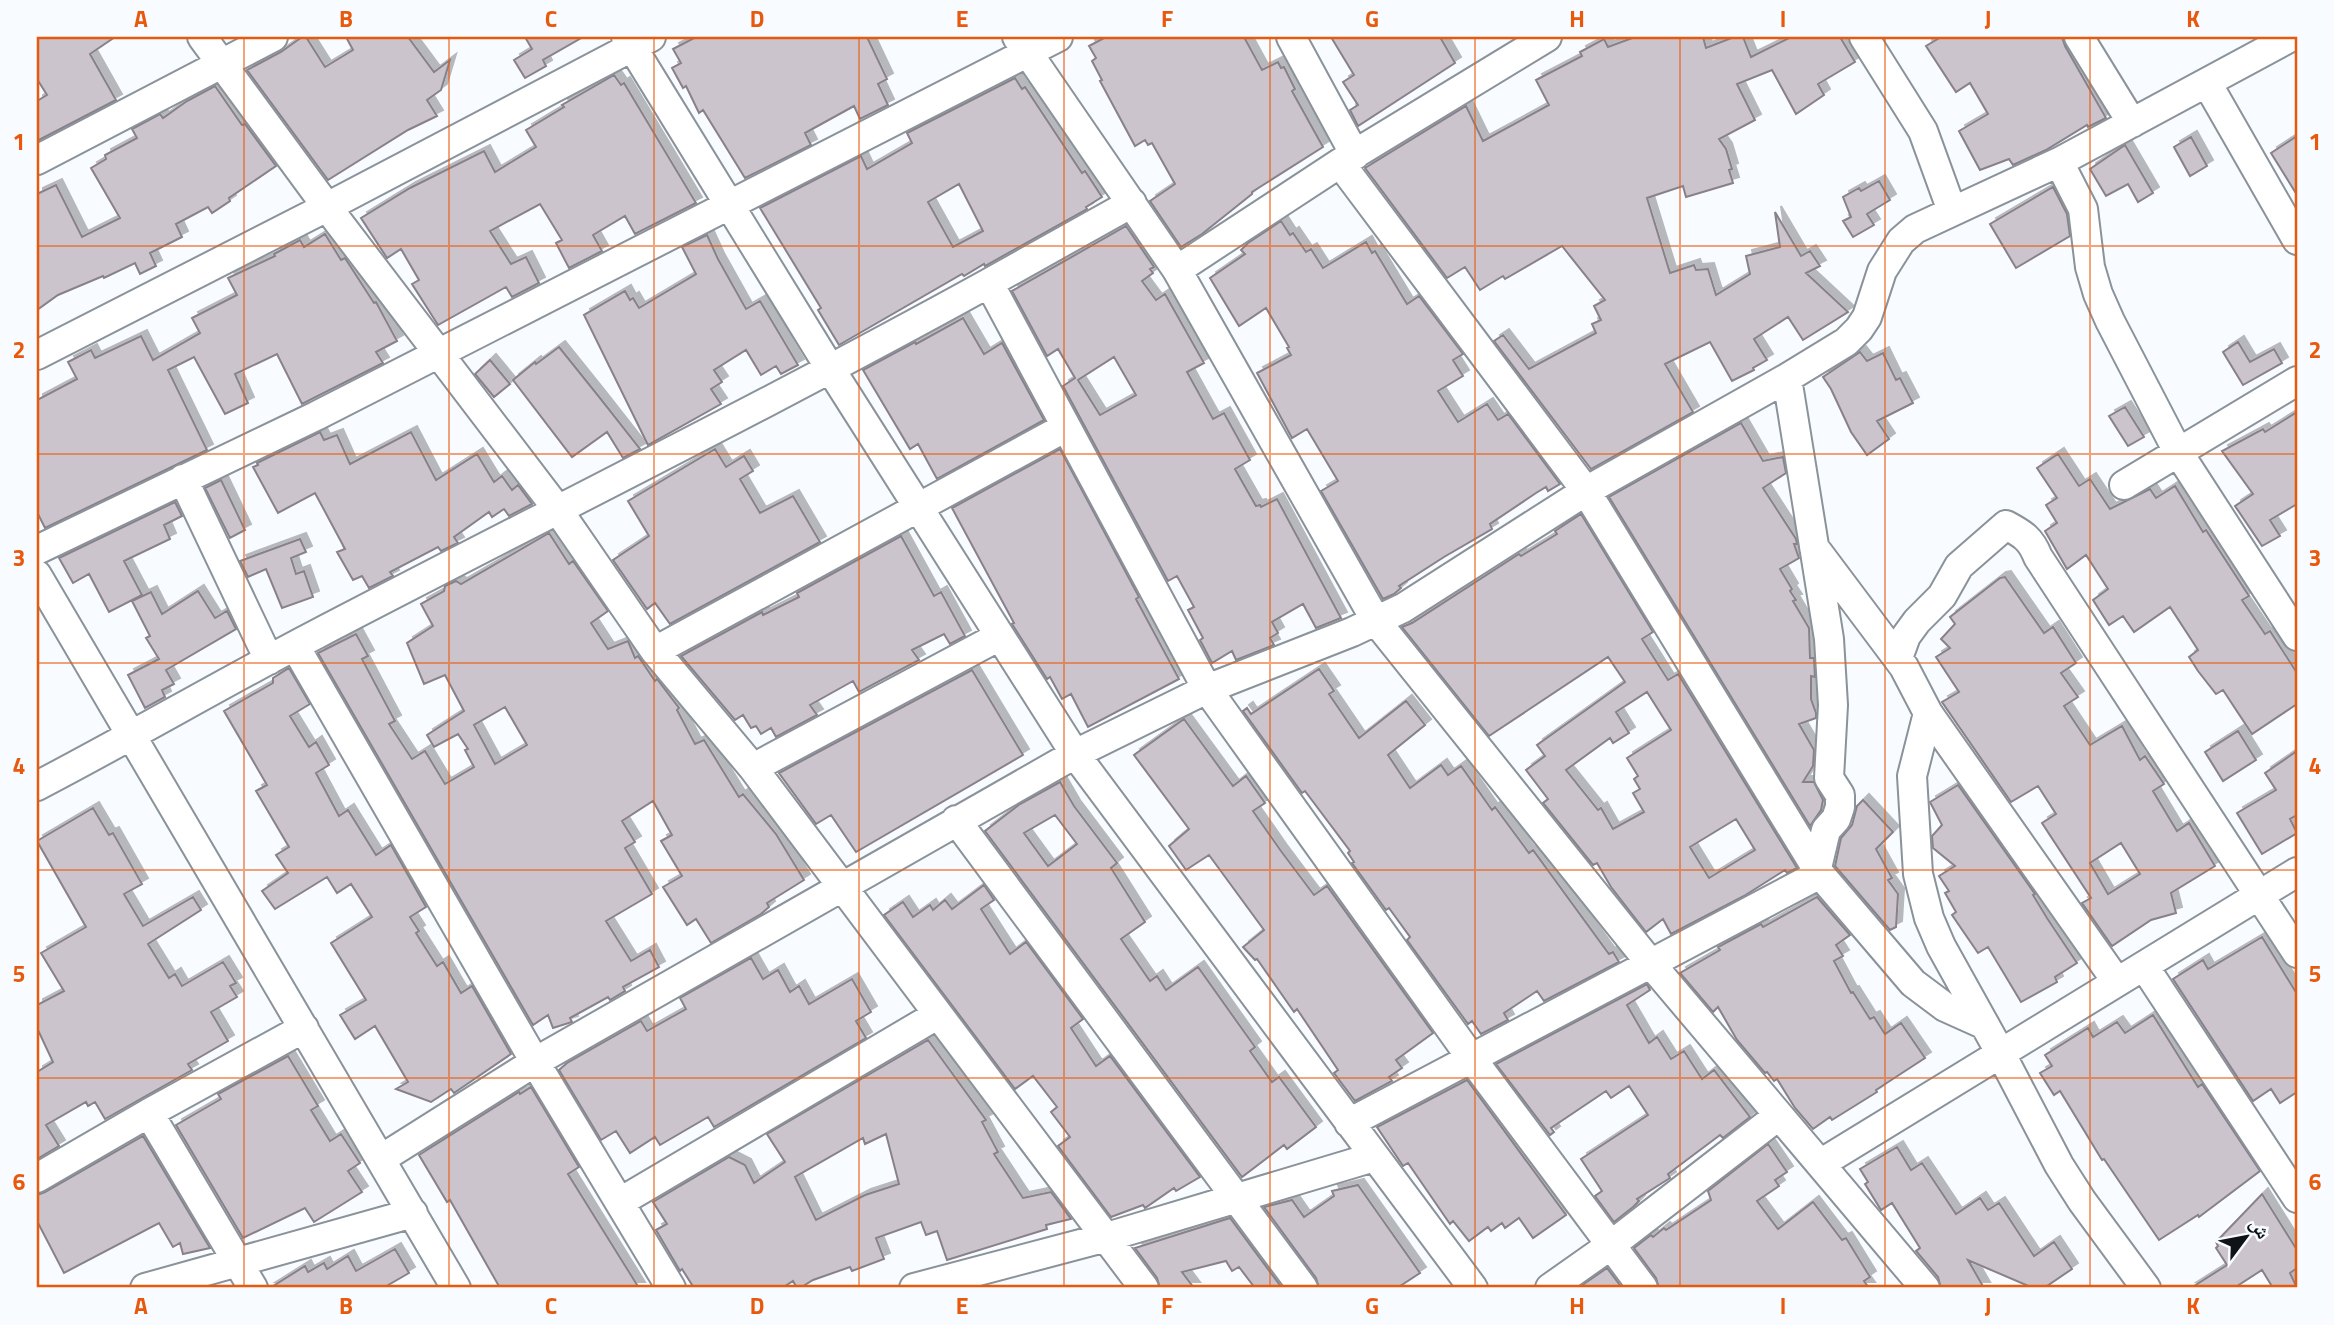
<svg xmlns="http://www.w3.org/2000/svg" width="2334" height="1325" font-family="'Titillium Web','Noto Naskh Arabic',sans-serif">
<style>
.building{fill:#cbc4cd;stroke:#88818a;stroke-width:2;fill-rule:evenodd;filter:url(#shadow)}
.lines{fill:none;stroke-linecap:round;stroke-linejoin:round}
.minor-casing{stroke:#8a929a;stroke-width:32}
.minor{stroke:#fff;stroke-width:28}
.grid{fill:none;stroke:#e8590c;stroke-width:2;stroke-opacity:0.55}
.neatline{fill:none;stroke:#e8590c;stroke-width:2.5}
.grid-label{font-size:23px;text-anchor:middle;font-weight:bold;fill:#e8590c}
</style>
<defs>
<filter id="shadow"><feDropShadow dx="6" dy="-6" stdDeviation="0" flood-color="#0004"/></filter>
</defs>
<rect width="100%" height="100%" fill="#f8fbff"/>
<path class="building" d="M37 37H115L90 54 116 100 37 141V101L47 95 37 79Z
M302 37H306L325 67 353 50 346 37H408L434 72 450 60 441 90 427 100 437 116 408 130 328 180 247 70 281 52Z
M525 37H583L543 60 546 66 525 78 514 60 532 49Z
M696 37H867L887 79 878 84 888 105 860 119 854 106 805 133 811 145 745 178 703 110 699 113 686 86 683 88 672 68 681 63 673 49Z
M1106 37H1244L1262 70 1278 62 1281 68 1284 67 1295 89 1292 91 1323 147 1252 192V194L1202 234 1181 247 1150 201 1175 184 1152 143 1148 145 1145 140 1135 146 1100 81 1102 80 1092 61 1096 58 1089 46Z
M1331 37H1440L1455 63 1358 126 1350 110 1358 105 1343 82 1354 75Z
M1635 37H1703L1706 48 1734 37H1743L1751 57 1791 37H1840L1855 62 1818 84 1824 95 1796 114 1772 70 1737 84 1755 120 1719 139 1726 149 1732 169 1729 170 1733 183 1686 197 1683 186 1647 198 1670 273 1694 265 1696 270 1708 269 1716 295 1750 274 1746 256 1780 247 1775 212 1801 256 1810 251 1820 266 1806 273 1848 312 1803 340 1788 317 1754 339 1767 360 1753 368 1754 370 1732 381 1710 342 1665 364 1693 412 1591 469 1494 341 1503 335 1529 369 1596 333 1592 324 1601 320 1594 306 1605 300 1562 246 1505 279 1503 276 1480 290 1465 267 1447 278 1365 168 1466 106 1483 141 1549 105 1536 80 1582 56 1580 52 1604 39 1608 47Z
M1941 37H2062L2065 46 2106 118 2088 127 2087 125 2046 150 2013 165 2009 159 1980 170 1959 131 1988 114 1970 83 1956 92 1926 46Z
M614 75 621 85 624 83 696 203 635 234 625 216 593 235 602 251 569 268 556 243 562 240 540 204 490 231 511 264 526 257 539 283 512 297 506 287 438 325 412 284 419 280 401 249 387 258 361 218 410 188 484 151 495 172 536 147 526 130 564 107 562 105Z
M1015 78 1022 89 1025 87 1082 173 1085 171 1102 197 1086 207 1087 209 985 266 984 264 964 276 962 274 839 345 818 310 821 308 760 208 861 156 867 169 912 143 907 133ZM959 184 983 231 953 247 928 202Z
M215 86 242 125 245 124 276 166 229 198 230 201 212 213 208 207 176 224 182 237 150 253 156 266 140 274 135 263 104 278 103 276 58 295 37 310V194L56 185 82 237 120 218 91 168 106 159 105 155 137 138 132 129 160 114 163 118 187 101Z
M2297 136V195L2271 153Z
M2191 137 2207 166 2190 176 2174 147Z
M2125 145 2153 193 2138 202 2128 184 2106 196 2090 169Z
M1879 181 1890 200 1867 214 1874 225 1853 237 1843 221 1851 217 1843 197 1859 188 1861 191Z
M2053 187 2067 214 2070 236 2016 268 1990 224Z
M1281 221 1290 235 1293 233 1306 252 1311 249 1323 268 1366 242 1372 253 1375 251 1407 304 1419 296 1463 354 1453 360 1463 376 1438 391 1458 422 1487 404 1498 420 1508 414 1560 484 1548 491 1546 487 1536 493 1490 524 1492 529 1444 557 1399 586 1401 588 1394 594 1383 599 1321 491 1338 481 1307 429 1292 438 1257 373 1291 355 1287 348 1289 347 1266 308 1239 326 1210 278 1245 254 1241 250 1248 243Z
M1126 226 1154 267 1150 269 1153 273 1142 281 1156 300 1165 294 1204 363 1187 372 1213 419 1224 413 1250 460 1235 469 1256 506 1260 505 1261 507 1277 499 1341 618 1316 628 1303 604 1272 622 1278 633 1270 638 1274 645 1236 660 1232 651 1212 663 1200 640 1203 638 1188 610 1194 607 1177 576 1168 581 1063 386 1075 378 1058 349 1047 356 1012 291ZM1114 357 1136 395 1100 415 1078 380Z
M325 234 341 260 345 258 374 303 376 302 397 341 376 352 383 363 302 404 277 354 235 374 248 403 225 414 194 357 168 370 207 450 45 528 37 512V400L77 379 68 362 91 350 95 358 141 336 153 360 200 333 192 318 237 295 228 278 275 256 274 254 300 240 304 247Z
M707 235 718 259 746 309 760 301 798 365 781 374 776 366 761 375 746 350 714 370 722 382 711 389 721 404 648 445 584 315 625 291 630 300 633 298 639 308 696 274 682 247Z
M963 318 984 354 1002 343 1044 420 937 479 918 444 910 449 863 370 915 342 916 344Z
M2238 342 2250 362 2274 349 2282 363 2243 385 2223 352Z
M559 347 600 398 640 449 623 458 607 432 572 457 513 380 535 362 536 364Z
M1860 352 1867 361 1883 353 1896 380 1900 378 1913 403 1877 421 1889 439 1867 455 1851 432 1831 389 1823 377Z
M490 360 510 384 494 397 475 374Z
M2125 407 2144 437 2128 446 2109 416Z
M2297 412V504L2270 520 2280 536 2262 546 2235 506 2253 494 2222 451 2263 429 2265 432Z
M1741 423 1763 461 1783 457 1786 473 1763 488 1796 539 1797 544H1794L1799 558 1780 569 1792 589 1790 591 1796 600 1793 601 1809 628 1810 658H1814L1815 677 1811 676V699L1816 713V718L1799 724 1814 750 1813 766 1803 782H1814L1823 800 1821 810 1810 826 1609 497Z
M320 432 324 440 337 435 350 464 411 432 436 480 477 454 494 482 502 476 512 490 518 485 532 504 509 516 504 509 492 517 489 512 454 537 458 543 441 551 438 547 390 572 393 576 369 588 362 576 353 580 337 552 345 549 315 493 278 513 253 467 258 465 257 463Z
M715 449 726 467 744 456 753 471 740 479 760 513 793 496 820 542 670 624 655 603 647 609 613 560 649 536 628 501Z
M1060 449 1139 597 1136 599 1179 679 1088 727 1071 694 1062 699 1050 677 1047 679 1012 624 1014 623 952 508Z
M2058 454 2079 486 2090 479 2110 509 2150 489 2156 498 2175 486 2203 532 2206 530 2249 596 2242 600 2265 634 2270 631 2297 673V704L2252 734 2223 690 2216 694 2198 671 2189 657 2198 650 2170 607 2134 632 2123 616 2109 625 2093 600 2108 589 2086 555 2067 569 2045 531 2057 523 2046 505 2057 498 2037 468Z
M221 480 245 530 230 538 205 488Z
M175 502 182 516 164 525 170 539 124 561 142 595 109 612 89 574 73 583 59 558Z
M1581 514 1653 632 1642 639 1668 680 1678 674 1797 868 1787 873 1785 870 1744 896 1671 934 1663 919 1646 932 1611 887 1597 863 1593 865 1543 803 1548 799 1526 770 1545 756 1537 745 1625 682 1608 657 1489 736 1402 627 1412 623 1519 554 1521 556 1557 534 1555 531ZM1647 692 1671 730 1627 758 1638 776 1634 779 1640 789 1633 793 1644 812 1613 829 1601 808 1598 810 1566 770 1610 738 1613 743 1629 733 1616 712ZM1736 819 1755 850 1709 878 1690 847Z
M549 533 569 564 573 561 608 611 591 623 608 649 628 641 635 658 638 656 655 681 657 679 679 708 677 710 695 744 704 740 739 797 743 794 776 834 804 880 767 903 769 907 761 914 711 943 696 919 687 925 663 887 682 876 661 841 672 835 653 801 622 821 635 842 625 848 652 894 606 921 631 961 650 950 659 967 623 987 625 991 610 1000 608 997 570 1018 572 1022 553 1028 548 1015 533 1025 318 653 356 634 368 656 362 659 395 721 389 724 412 759 425 751 445 784 474 767 465 750 468 749 458 734 434 747 427 735 464 711 445 675 424 684 407 643 433 626 421 604 444 591 445 586 456 581 461 584ZM505 707 527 745 495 764 474 725Z
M901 536 934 596 941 592 965 636 950 644 944 634 912 650 919 660 859 692 853 681 810 705 817 715 776 737 771 728 761 734 756 726 751 728 743 715 735 720 681 656 762 612 763 615 799 597 797 593Z
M300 539 306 552 291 558 296 574 304 571 313 597 282 608 266 569 248 577 240 561Z
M2005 577 2044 633 2053 627 2076 663 2061 673 2078 697 2064 706 2090 745 2122 726 2140 760 2145 756 2164 784 2153 791 2177 831 2189 823 2215 866 2171 893 2176 913 2151 920 2112 946 2082 903 2091 898 2042 823 2056 814 2038 786 2011 802 1942 702 1959 692 1936 657 1950 648 1941 639 1955 624 1950 617 2000 578ZM2121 843 2140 874 2108 894 2090 863Z
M198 591 215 618 227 611 236 629 166 670 174 684 162 690 165 697 145 708 128 675 159 659 146 638 150 636 132 601 151 592 162 614Z
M289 668 310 704 290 716 309 747 316 742 329 765 316 773 339 816 348 810 376 855 391 845 426 907 410 917 419 931 416 933 437 966 443 962 461 993 472 986 511 1054 454 1093 451 1089 431 1102 396 1089 408 1082 375 1026 355 1039 340 1015 366 1000 331 943 372 917 351 884 337 893 327 877 275 909 262 891 288 873 276 855 289 847 256 791 267 785 224 711 273 683V678Z
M1319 669 1334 691 1329 694 1359 738 1406 701 1425 725 1388 755 1410 788 1441 765 1448 775 1461 766 1492 810 1495 807 1529 853 1533 850 1609 954 1613 952 1619 962 1544 1001 1537 991 1504 1013 1508 1020 1481 1034 1472 1021 1468 1024 1407 940 1410 937 1389 908 1386 910 1352 863 1354 862 1348 853 1350 851 1305 791 1302 793 1243 711 1247 708 1251 714Z
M972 670 1023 755 856 852 831 815 816 824 779 773Z
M1184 719 1233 786 1246 776 1265 803 1253 811 1281 851 1314 895 1327 886 1433 1033 1396 1060 1402 1068 1389 1077 1392 1081 1355 1101 1334 1073 1338 1070 1297 1009 1294 1012 1257 959 1255 960 1243 947 1264 930 1209 855 1186 870 1169 846 1189 829 1134 755Z
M2238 731 2256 760 2223 781 2205 752Z
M2297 751V815L2290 819 2297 833 2262 854 2237 813 2276 790 2265 773Z
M1060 782 1074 806 1117 863 1111 868 1145 922 1121 939 1150 981 1157 976 1166 990 1198 967 1255 1047 1250 1051 1272 1082 1279 1077 1316 1127 1287 1149 1284 1145 1242 1177 985 831 1020 804ZM1055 815 1077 844 1048 866 1024 833Z
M1958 785 2035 894 2033 895 2047 918 2077 963 2055 977 2057 982 2021 1002 1988 947 1978 953 1952 915 1956 912 1945 893 1949 891 1939 876 1955 866 1933 848 1932 836 1942 825 1930 802Z
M1863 800 1893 832 1876 849 1892 878 1888 880 1898 894 1896 927 1890 930 1835 866 1841 838 1852 825 1857 806Z
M93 808 109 835 113 833 142 884 124 894 143 926 193 897 201 910 148 944 169 978 175 974 182 986 223 962 236 983 230 986 237 997 211 1012 228 1041 188 1064 192 1070 105 1119 95 1102 88 1106 86 1102 46 1125 59 1146 37 1159V1072L53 1062 37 1028V1005L64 991 41 953 86 927 37 841Z
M984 885 994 900 981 909 1010 954 1026 942 1083 1019 1071 1028 1096 1066 1110 1056 1200 1177 1176 1191 1174 1188 1145 1208 1143 1205 1111 1217 1058 1146 1070 1137 1051 1112 1057 1107 1033 1076 1015 1089 884 915 903 902 913 917 930 905 933 910 945 900 952 909Z
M1817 897 1850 935 1836 945 1843 956 1834 961 1851 993 1853 992 1870 1019 1874 1017 1885 1034 1901 1023 1925 1058 1876 1090 1877 1092 1832 1120 1830 1117 1813 1129 1795 1108 1777 1079 1774 1081 1767 1072 1765 1073 1737 1040 1718 1007 1713 1012 1680 973 1720 950 1718 947 1761 924 1763 927Z
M2262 937 2297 994V1092L2280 1103 2271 1089 2253 1101 2173 979 2203 960 2208 969Z
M751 958 763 979 778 970 790 992 799 986 809 1004 852 979 871 1012 856 1021 866 1038 714 1127 708 1117 660 1145 655 1137 630 1153 616 1131 601 1140 559 1070 567 1063 641 1021 647 1031 686 1009 680 998Z
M1647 984 1650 990 1627 1005 1649 1043 1657 1037 1671 1059 1684 1051 1702 1079 1714 1070 1750 1117 1723 1138 1720 1135 1668 1174 1670 1178 1637 1199 1639 1201 1633 1207 1614 1222 1595 1196 1602 1191 1581 1159 1648 1115 1629 1086 1611 1098 1606 1091 1551 1128 1554 1132 1550 1135 1496 1064Z
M2153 1015 2198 1087 2202 1084 2260 1171 2199 1217 2198 1215 2159 1240 2104 1159 2102 1160 2060 1091 2054 1095 2040 1073 2052 1066 2045 1055 2088 1028 2093 1037 2117 1022 2125 1033Z
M928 1040 986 1120 982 1122 998 1152 994 1154 1023 1198 1051 1192 1071 1219 1046 1225 1047 1229 947 1260 937 1231 926 1235 921 1222 876 1238 884 1259 852 1271 850 1267 813 1280 800 1288H797L793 1281 782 1288H694L682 1269 680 1271 656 1230 667 1224 653 1202 729 1157 745 1165 754 1183 785 1162 767 1134ZM886 1134 899 1184 865 1195 816 1220 795 1177 863 1138 865 1144Z
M288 1056 318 1106 311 1110 330 1141 341 1134 360 1163 348 1171 362 1192 314 1222 305 1208 243 1238 176 1125 221 1099 218 1094Z
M1467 1080 1566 1215 1533 1238 1519 1218 1505 1228 1502 1223 1491 1231 1488 1227 1469 1241 1453 1221 1450 1224 1408 1163 1403 1166 1377 1127Z
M531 1087 579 1167 568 1174 639 1288H500L450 1200 447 1202 419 1155 519 1092 520 1094Z
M143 1136 210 1248 183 1254 180 1243 173 1247 159 1223 64 1273 37 1221V1195L45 1192Z
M1768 1144 1787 1172 1775 1180 1779 1186 1757 1201 1778 1229 1813 1202 1842 1240 1846 1238 1870 1277 1864 1281 1869 1288H1659L1656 1278 1634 1248 1651 1235 1653 1237 1664 1228 1666 1230 1711 1200 1708 1191Z
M1897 1147 1911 1170 1922 1163 1956 1214 1980 1198 1988 1210 1999 1203 2034 1256 2054 1242 2072 1269 2044 1288H2033L1968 1260 1984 1288H1941L1938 1277 1916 1251 1920 1248 1892 1203 1881 1210 1865 1184 1868 1182 1860 1169Z
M1358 1185 1420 1273 1397 1288H1319L1316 1278 1264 1207 1292 1200 1304 1217 1334 1196 1332 1191Z
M2262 1194 2297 1250V1268L2290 1273 2297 1288H2273L2262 1270 2234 1288H2191L2227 1265 2216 1248 2218 1246 2216 1242Z
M1230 1218 1282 1288H1255L1239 1267 1232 1271 1226 1261 1182 1272 1194 1288H1160L1157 1278 1135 1248Z
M395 1249 409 1273 383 1288H270L305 1266 308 1272 324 1263 327 1269 348 1256 356 1271Z
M1607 1268 1622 1288H1578Z"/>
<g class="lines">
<defs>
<path id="minor" d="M202 37 327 207 558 510 655 651 753 768 1144 1288
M626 37 831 370 1075 754 1473 1288
M1017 37 1177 270 1376 621 1651 964 1925 1288
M1291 37 1355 155
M1864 37 1923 131 1952 211
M2079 37 2132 123
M2291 37 2059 162 2083 209 2090 267 2098 294 2110 321 2178 452 2297 636
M2207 83 2297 240
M37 160 273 37
M1340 163 1586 491 1820 874 1913 983 1945 1007 1985 1025
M1177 270 1340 163 1547 37
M989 283 1132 203
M37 355 327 207 651 37
M1787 378 1829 639 1833 705 1829 778 1840 795V807L1836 819 1826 830 1817 868
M183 479 269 660
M2124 485 2297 381
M1814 547 1904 667 1928 713 2117 982
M37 550 316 416 1058 37
M37 575 456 1288
M295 646 535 1062 671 1288
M655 651 1066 427
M1898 658 1906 636 1917 621 1942 596 1959 566 2006 525C2023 534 2031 539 2038 557L2297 953
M1928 713 1912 776 1918 874 1929 918 1941 946 2001 1054 2059 1165 2082 1201 2146 1288
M753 768 1000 636
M37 786C131 737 223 683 317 634 541 517 768 405 989 283L1207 689 1472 1059 1643 1288
M956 820 1303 1288
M2144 966 2297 1198
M149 1113 253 1288
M1349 1123 1820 874
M381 1159 535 1062 1075 754 1207 689 1352 632 1403 608 1586 491 1787 378 1846 342 1859 329 1867 317 1882 271 1901 241 1915 229 2059 162
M1820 1164 2297 872
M37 1178 149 1113 304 1028
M620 1202 937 1015
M145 1288 413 1213
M914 1288 1107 1237 1374 1157
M1550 1288 1611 1245 1778 1116"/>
</defs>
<use href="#minor" class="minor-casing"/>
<use href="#minor" class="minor"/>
</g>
<path class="grid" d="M244 37V1288M449 37V1288M654 37V1288M859 37V1288M1064 37V1288M1270 37V1288M1475 37V1288M1680 37V1288M1885 37V1288M2090 37V1288M37 246H2297M37 454H2297M37 663H2297M37 870H2297M37 1078H2297"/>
<rect width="2334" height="1325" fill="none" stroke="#f8fbff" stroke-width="77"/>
<g transform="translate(2246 1237) rotate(58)" stroke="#f8fbff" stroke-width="5" paint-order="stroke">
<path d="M0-5L12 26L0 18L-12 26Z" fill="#101316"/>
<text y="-10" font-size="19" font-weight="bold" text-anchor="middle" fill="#101316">ش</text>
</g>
<rect x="38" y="38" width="2258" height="1248" class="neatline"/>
<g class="grid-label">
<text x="141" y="27">A</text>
<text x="346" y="27">B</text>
<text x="551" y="27">C</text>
<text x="757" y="27">D</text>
<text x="962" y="27">E</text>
<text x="1167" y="27">F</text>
<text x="1372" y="27">G</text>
<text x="1577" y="27">H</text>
<text x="1783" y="27">I</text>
<text x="1988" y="27">J</text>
<text x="2193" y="27">K</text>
<text x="19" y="150">1</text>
<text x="2315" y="150">1</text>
<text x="19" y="358">2</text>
<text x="2315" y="358">2</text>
<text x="19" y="566">3</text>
<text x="2315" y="566">3</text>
<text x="19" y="774">4</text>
<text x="2315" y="774">4</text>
<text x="19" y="982">5</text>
<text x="2315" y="982">5</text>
<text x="19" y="1190">6</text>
<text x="2315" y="1190">6</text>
<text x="141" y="1314">A</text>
<text x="346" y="1314">B</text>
<text x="551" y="1314">C</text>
<text x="757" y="1314">D</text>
<text x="962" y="1314">E</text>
<text x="1167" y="1314">F</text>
<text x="1372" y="1314">G</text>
<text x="1577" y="1314">H</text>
<text x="1783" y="1314">I</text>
<text x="1988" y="1314">J</text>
<text x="2193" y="1314">K</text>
</g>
</svg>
